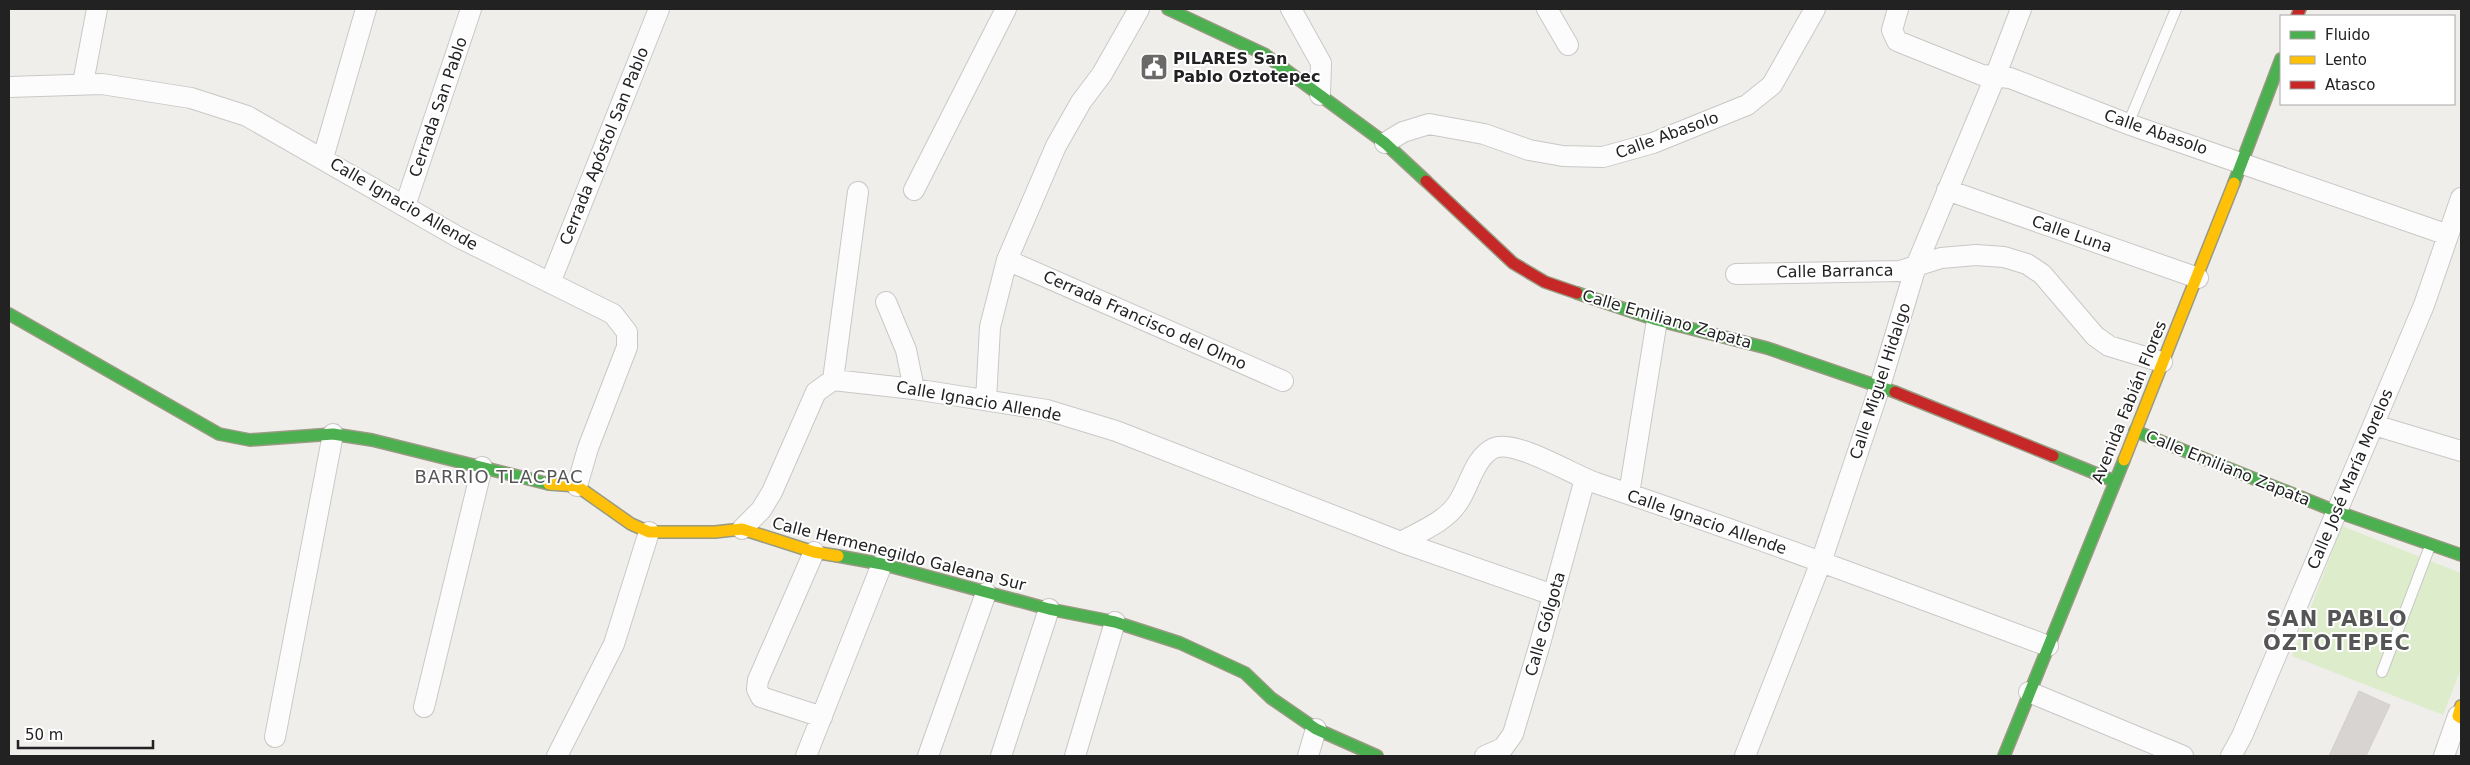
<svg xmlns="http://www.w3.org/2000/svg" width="2470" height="765" font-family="'DejaVu Sans',sans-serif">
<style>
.grass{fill:#ddeccb}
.building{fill:#d7d4d2;stroke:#d3d0cc}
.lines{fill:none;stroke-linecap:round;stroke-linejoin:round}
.lane-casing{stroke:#c9c8c7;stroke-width:12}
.street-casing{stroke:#c9c8c7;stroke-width:22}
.fast-casing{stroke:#999a82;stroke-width:14}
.slow-casing{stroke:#999a82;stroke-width:14}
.jam-casing{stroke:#999a82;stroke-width:14}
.lane{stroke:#fdfcfc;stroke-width:10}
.street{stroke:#fdfcfc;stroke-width:20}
.fast{stroke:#4caf50;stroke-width:11}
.slow{stroke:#ffc107;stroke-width:11}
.jam{stroke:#c62828;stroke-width:11}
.labels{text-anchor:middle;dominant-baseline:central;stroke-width:4;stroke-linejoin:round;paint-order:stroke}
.poi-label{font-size:16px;font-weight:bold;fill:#222;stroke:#fff;text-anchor:start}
.street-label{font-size:16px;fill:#222;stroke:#fff}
.neighbourhood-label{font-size:18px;letter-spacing:1px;fill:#555;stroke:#fff}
.district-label{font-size:21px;font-weight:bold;letter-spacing:1px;fill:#555;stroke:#fff}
</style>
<rect width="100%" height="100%" fill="#f0eeeb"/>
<path class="grass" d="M2342 526 2461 573V669L2443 715 2292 656Z"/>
<path class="building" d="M2359 691 2390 705 2366 756H2329Z"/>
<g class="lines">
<defs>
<path id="lane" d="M2128 124 2176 9
M2382 672 2430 546"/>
<path id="street" d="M1291 9 1321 63 1320 95
M1547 9 1568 45
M1898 9 1892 30 1897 41 1982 75 2010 78 2128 124 2448 235
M83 83 97 9
M9 87 102 84 191 98 247 116 458 237 613 314 627 332V347L588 448 577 486
M1385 143 1403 132 1429 124 1484 134 1529 150 1563 156 1603 157 1653 143 1747 105 1772 85 1815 9
M323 158 366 9
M914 190 1006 9
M1947 190 2198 278
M405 206 471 9
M1007 260 1283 381
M1736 274 1900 271 1941 258 1976 255 2004 257 2027 264 2042 274 2095 336 2109 346 2162 362
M550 283 659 9
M886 302 906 350 914 389
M833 380 858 192
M986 400 990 327 1007 260 1056 146 1081 102 1102 74 1139 9
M2374 425 2461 451
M1629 494 1657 320
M742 529 761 510 772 492 816 392 833 380 914 389 1047 410 1116 431 1401 542 1553 595
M1401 542C1419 532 1445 522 1457 504 1469 488 1474 457 1494 448 1515 439 1573 475 1596 483 1748 534 1898 590 2048 646
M814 552 758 680 757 689 761 697 822 717
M2029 692 2183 756
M424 707 482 467
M275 737 333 434
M557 756 614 644 649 532
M806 756 882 564
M928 756 986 593
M1001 756 1049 609
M1075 756 1115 622
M1308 756 1316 729
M1485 756 1503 748 1513 734 1539 647 1585 479
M1745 756 1821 562 1880 386 1916 266 1995 77 2021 9
M2231 756 2242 736 2424 305 2461 198
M2444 756 2458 716"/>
<path id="fast" d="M1168 9 1264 54 1385 143 1426 181
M2234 183 2281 59
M1577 293 1657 320 1767 348 1895 392
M9 314 219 434 250 440 333 434 372 440 549 484
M2135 431 2335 511 2461 555
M2053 456 2114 481
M838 556 882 564 1049 609 1115 622 1180 643 1245 673 1271 698 1316 729 1377 756
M2004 756 2124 460"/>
<path id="slow" d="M2124 460 2234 183
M549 484 577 486 631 524 649 532H715L742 529 814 552 838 556
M2461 706 2458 716 2461 718"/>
<path id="jam" d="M2297 16 2300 9
M1426 181 1513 263 1545 282 1577 293
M1895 392 2053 456"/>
</defs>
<use href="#lane" class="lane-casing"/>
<use href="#street" class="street-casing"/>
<use href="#fast" class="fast-casing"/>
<use href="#slow" class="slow-casing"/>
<use href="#jam" class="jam-casing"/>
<use href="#lane" class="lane"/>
<use href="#street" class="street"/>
<use href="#fast" class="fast"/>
<use href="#slow" class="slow"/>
<use href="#jam" class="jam"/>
</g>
<defs>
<symbol id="civic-square" viewBox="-11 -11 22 22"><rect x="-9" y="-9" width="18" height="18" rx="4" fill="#6a6968" stroke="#fff"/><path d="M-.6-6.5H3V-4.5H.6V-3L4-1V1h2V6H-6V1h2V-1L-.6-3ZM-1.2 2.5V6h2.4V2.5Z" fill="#fff"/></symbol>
</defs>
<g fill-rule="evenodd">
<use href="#civic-square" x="1138" y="51" width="32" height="32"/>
</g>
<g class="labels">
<g class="poi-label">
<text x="1173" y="58">PILARES San<tspan x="1173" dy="18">Pablo Oztotepec</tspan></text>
</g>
<g class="street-label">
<text transform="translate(438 107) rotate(-71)">Cerrada San Pablo</text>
<text transform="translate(2156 132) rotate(19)">Calle Abasolo</text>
<text transform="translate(1667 135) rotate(-20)">Calle Abasolo</text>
<text transform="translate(604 146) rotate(-68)">Cerrada Apóstol San Pablo</text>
<text transform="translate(404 204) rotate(30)">Calle Ignacio Allende</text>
<text transform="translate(2072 234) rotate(19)">Calle Luna</text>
<text transform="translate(1835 271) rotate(-1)">Calle Barranca</text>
<text transform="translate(1667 319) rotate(16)">Calle Emiliano Zapata</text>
<text transform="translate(1145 320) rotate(24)">Cerrada Francisco del Olmo</text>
<text transform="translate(1880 381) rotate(-72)">Calle Miguel Hidalgo</text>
<text transform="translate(979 401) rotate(10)">Calle Ignacio Allende</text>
<text transform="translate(2129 402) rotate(-68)">Avenida Fabián Flores</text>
<text transform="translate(2228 468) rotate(22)">Calle Emiliano Zapata</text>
<text transform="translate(2350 479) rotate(-67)">Calle José María Morelos</text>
<text transform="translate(1707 522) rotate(19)">Calle Ignacio Allende</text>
<text transform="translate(899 554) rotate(14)">Calle Hermenegildo Galeana Sur</text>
<text transform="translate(1545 624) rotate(-74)">Calle Gólgota</text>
</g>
<g class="neighbourhood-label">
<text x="499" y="476">BARRIO TLACPAC</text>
</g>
<g class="district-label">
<text x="2337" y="619">SAN PABLO<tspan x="2337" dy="24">OZTOTEPEC</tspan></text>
</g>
</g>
<rect width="2470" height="765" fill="none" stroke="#222222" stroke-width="20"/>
<rect x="2280" y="15" width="175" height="90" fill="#ffffff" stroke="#a7a7a7"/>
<rect x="2290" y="31" width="25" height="8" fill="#4caf50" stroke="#a7a7a7"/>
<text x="2325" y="40" font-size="15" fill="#222222">Fluido</text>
<rect x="2290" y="56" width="25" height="8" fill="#ffc107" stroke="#a7a7a7"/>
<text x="2325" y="65" font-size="15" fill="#222222">Lento</text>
<rect x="2290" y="81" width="25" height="8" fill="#c62828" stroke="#a7a7a7"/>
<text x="2325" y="90" font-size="15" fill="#222222">Atasco</text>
<path d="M18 740v8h135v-8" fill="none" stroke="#222222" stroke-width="2.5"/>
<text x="25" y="740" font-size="15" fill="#222222" stroke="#ffffff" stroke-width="4" paint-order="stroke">50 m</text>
</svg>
